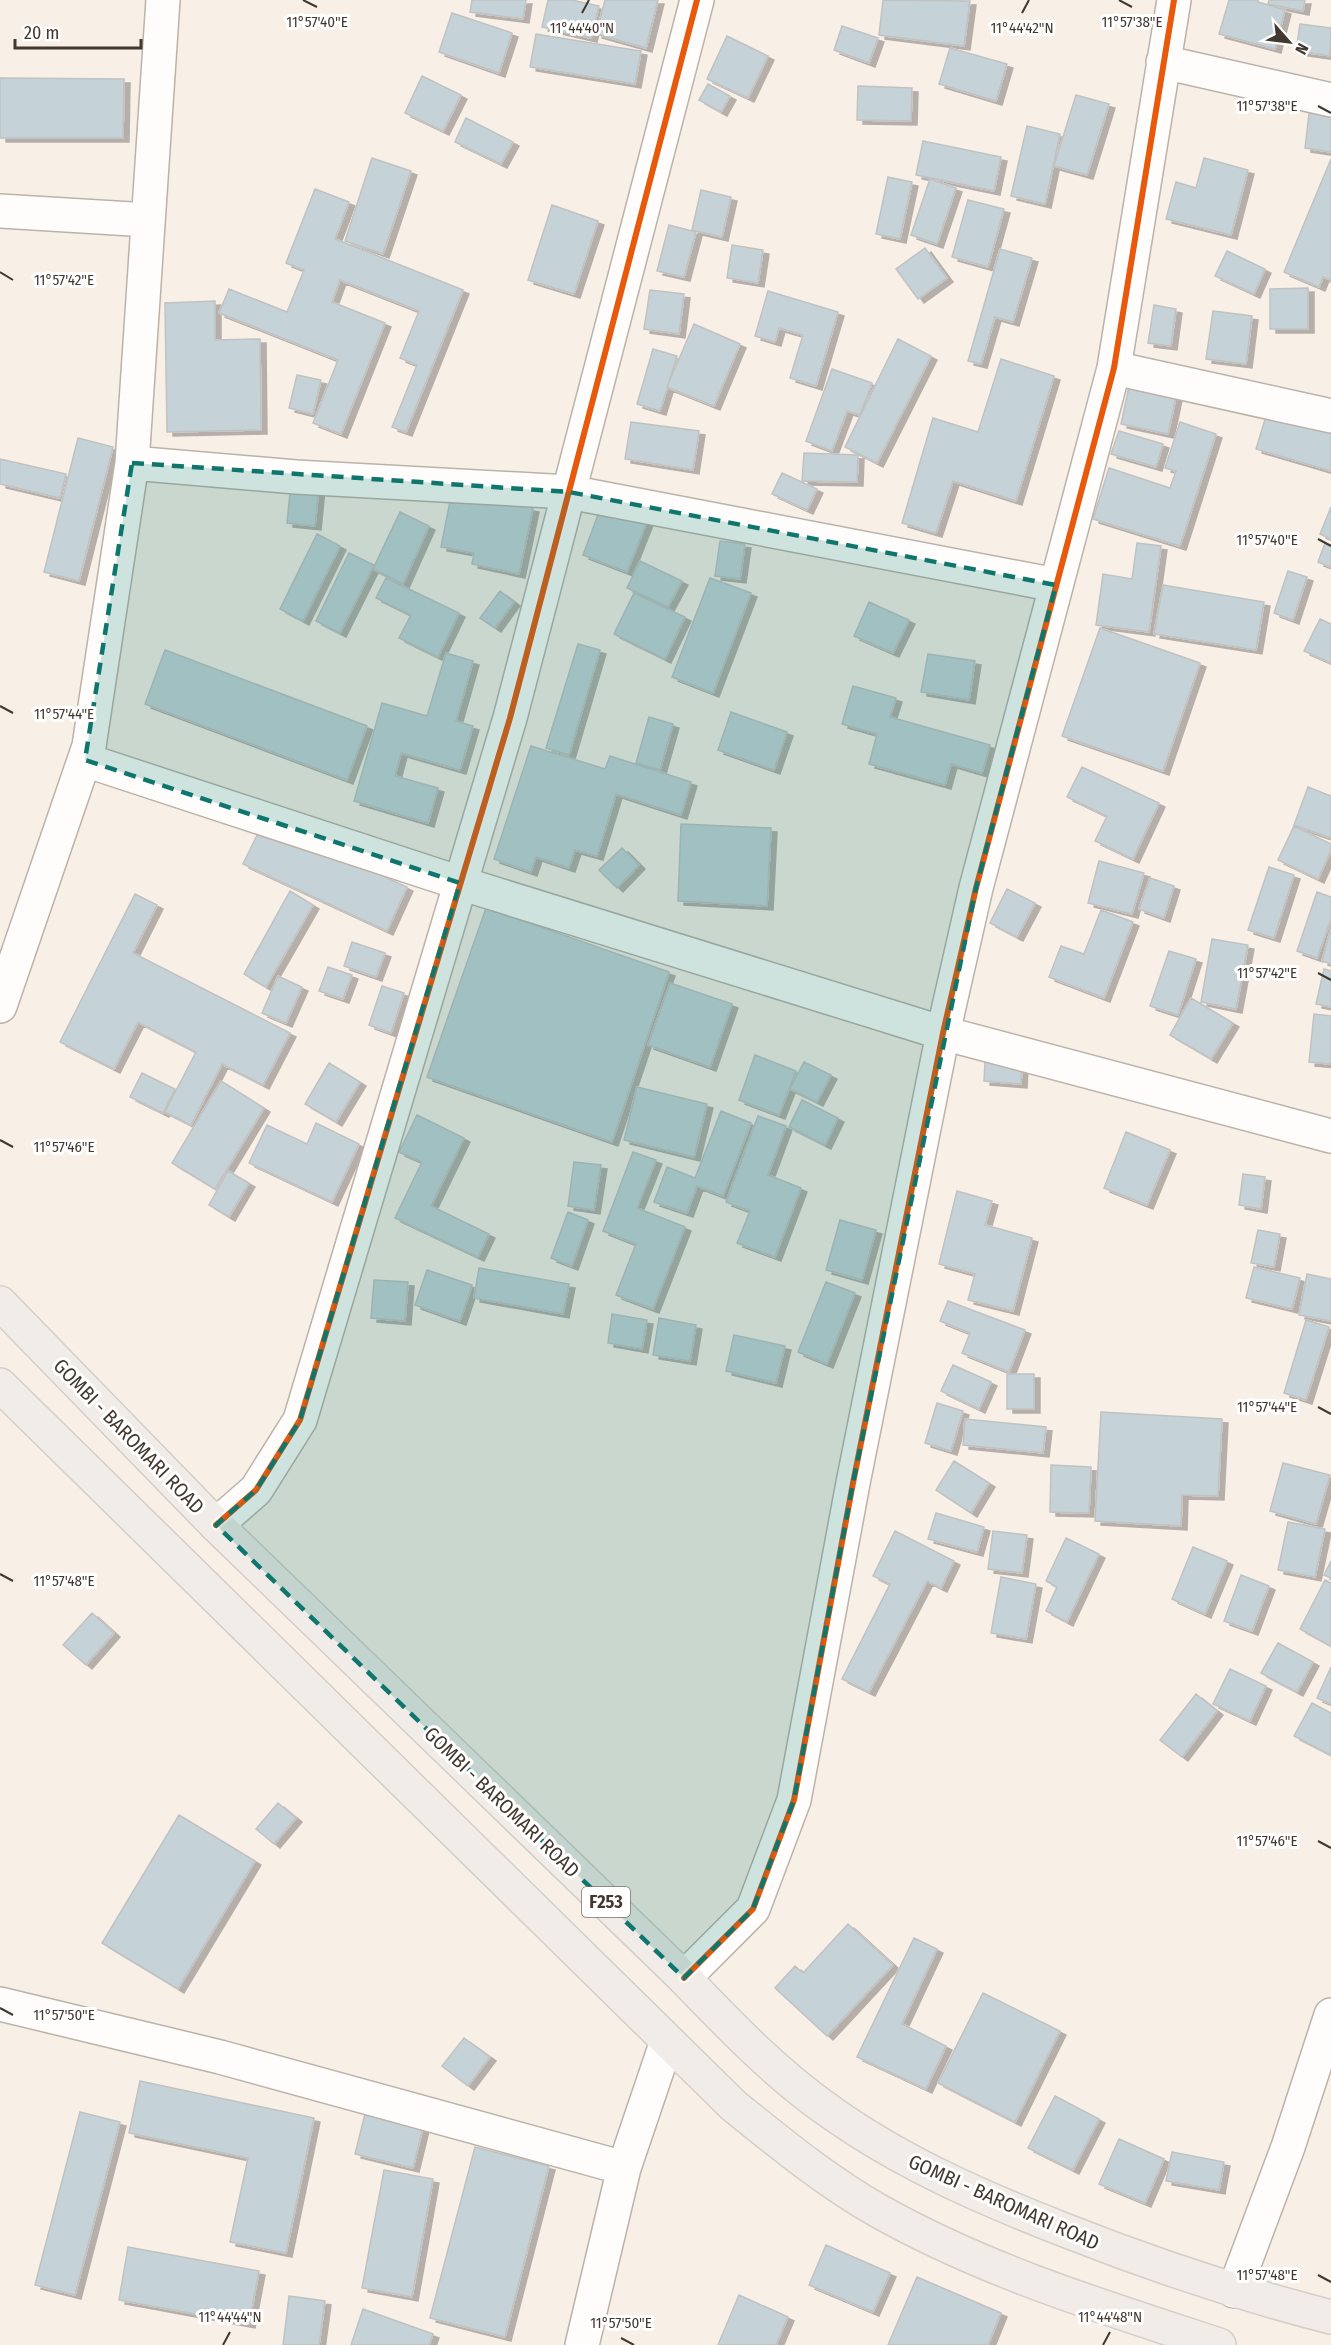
<svg xmlns="http://www.w3.org/2000/svg" width="1331" height="2345" font-family="'Fira Sans Condensed',sans-serif">
<style>
.building{fill:#c5d3d8;stroke:#c0c2c2;stroke-width:1.5;filter:url(#shadow)}
.lines{fill:none;stroke-linecap:round;stroke-linejoin:round}
.street-casing{stroke:#bbb2aa;stroke-width:36}
.primary-casing{stroke:#d3cec9;stroke-width:36}
.street{stroke:#fefdfb;stroke-width:33}
.primary{stroke:#f1ece7;stroke-width:33}
.cycleway-casing{stroke:#fff;stroke-width:10}
.cycleway{stroke:#e8590c;stroke-width:6}
.marked{fill:#0f766e;fill-opacity:0.2;stroke:#0f766e;stroke-width:4.5;stroke-dasharray:12 8;stroke-linejoin:round}
.ticks{fill:none;stroke:#43382f;stroke-width:2}
.labels{text-anchor:middle;dominant-baseline:central;stroke-width:6;stroke-linejoin:round;paint-order:stroke}
.shield{fill:#fff;stroke:#7b746d;stroke-width:1.5}
.shield-label{font-size:18px;font-weight:bold;fill:#43382f}
.street-label{font-size:20px;fill:#43382f;stroke:#fff}
.ticks-label{font-size:15px;text-anchor:middle;fill:#43382f;stroke:#fff;stroke-width:6;stroke-linejoin:round;paint-order:stroke}
</style>
<defs>
<filter id="shadow"><feDropShadow dx="6" dy="4" stdDeviation="0" flood-color="#0004"/></filter>
</defs>
<rect width="100%" height="100%" fill="#f8efe7"/>
<path class="building" d="M472 0H526L523 19 470 12Z
M548 0H572L599 6 591 38 542 27Z
M605 0H658L646 48 596 34Z
M883 0 970 1 964 46 879 35Z
M1229 0H1258V2L1285 10 1275 49 1219 34Z
M1269 0H1305L1303 11 1268 4Z
M452 13 512 33 499 73 439 52Z
M1300 24 1331 28 1330 56 1296 51Z
M842 26 878 38 869 63 834 50Z
M536 34 641 51 635 84 530 67Z
M727 36 768 56 748 98 707 79Z
M950 48 1007 64 996 101 939 84Z
M422 76 461 95 443 131 405 113Z
M0 78 124 79 123 138H0Z
M708 84 730 96 721 112 699 100Z
M858 86 912 88 911 121 857 120Z
M1076 95 1109 104 1087 175 1054 166Z
M1311 97 1331 99V152L1305 148Z
M466 118 513 142 501 164 455 142Z
M1027 126 1060 134 1045 204 1011 196Z
M923 141 1001 157 994 191 916 175Z
M372 158 411 171 383 254 345 241Z
M1204 158 1248 170 1231 235 1166 219 1176 182 1196 188Z
M1331 159V280L1323 277 1319 287 1284 272Z
M888 177 912 182 900 239 876 234Z
M930 179 956 188 937 244 911 235Z
M315 189 349 202 335 239 463 290 406 432 392 427 417 365 400 358 419 311 340 280 332 302 385 323 341 434 313 423 338 360 219 313 229 289 287 312 304 270 286 263Z
M701 190 731 197 722 237 692 230Z
M968 200 1004 209 988 267 952 257Z
M552 205 598 221 574 294 528 280Z
M669 225 696 232 684 277 657 271Z
M732 245 763 250 758 283 727 278Z
M925 248 947 278 918 299 896 269Z
M1000 249 1032 258 1013 322 995 317 981 364 968 361Z
M1227 251 1265 269 1254 294 1215 276Z
M1308 288V329H1270V289Z
M650 290 684 294 679 334 644 329Z
M768 291 838 312 816 386 790 378 803 335 779 328 775 342 755 336Z
M215 301V340L260 339 261 430 167 432 165 303Z
M1154 305 1176 309 1171 346 1148 343Z
M1213 311 1252 316 1246 364 1206 359Z
M694 324 740 344 714 406 667 387Z
M898 339 931 356 877 463 845 447Z
M653 349 677 356 660 411 637 404Z
M1001 359 1054 376 1016 501 953 481 936 533 902 523 933 418 978 432Z
M832 369 872 383 860 415 847 411 832 451 806 441Z
M297 375 321 380 313 414 289 408Z
M1130 382 1177 392 1168 434 1121 424Z
M1267 413 1331 432V471L1256 449Z
M631 422 699 431 693 470 625 459Z
M1180 422 1216 434 1180 546 1093 519 1109 468 1170 488 1176 471 1165 468Z
M1119 431 1163 444 1156 467 1111 454Z
M78 438 113 447 79 581 44 572Z
M804 453 858 455 857 482 802 481Z
M0 459 66 474 60 498 0 484Z
M782 473 817 489 807 510 772 494Z
M291 483 319 486 315 526 287 523Z
M452 491 533 508 519 574 472 564 474 553 441 547Z
M605 496 650 514 627 572 583 555Z
M1331 507V539L1320 534Z
M400 512 429 526 403 584 373 569Z
M317 534 340 546 303 621 280 609Z
M720 541 745 544 740 579 715 576Z
M1137 543 1161 546 1149 632 1096 625 1103 574 1132 579Z
M1325 543 1331 545V567L1318 562Z
M349 553 374 565 340 633 316 621Z
M640 561 682 581 668 607 627 588Z
M1288 571 1307 577 1293 620 1274 613Z
M386 578 459 613 438 657 399 638 411 615 376 598Z
M710 578 751 593 713 693 672 677Z
M1163 585 1264 602 1256 650 1154 634Z
M500 591 514 602 495 628 480 618Z
M634 593 685 617 665 659 614 634Z
M869 602 909 620 893 653 854 636Z
M1320 619 1331 624V663L1304 651Z
M1100 628 1200 663 1163 771 1062 736Z
M578 644 600 650 569 755 546 748Z
M165 650 367 726 347 780 145 704Z
M446 653 473 661 456 721 473 726 460 770 401 753 395 776 438 788 428 823 354 801 382 703 427 716Z
M928 654 975 661 969 700 921 692Z
M853 686 896 698 890 717 990 745 982 773 951 764 945 785 869 764 877 734 842 724Z
M731 712 787 732 774 770 718 750Z
M649 717 673 724 660 770 636 763Z
M531 746 605 769 610 756 691 782 681 815 616 794 597 856 575 850 569 868 536 857 531 872 494 859Z
M1082 767 1159 803 1133 859 1095 841 1107 816 1067 797Z
M1308 787 1331 796V838L1294 825Z
M264 821 407 887 387 931 243 864Z
M681 824 771 828 767 906 678 901Z
M1294 826 1331 844V850L1318 879 1278 860Z
M622 848 639 865 617 888 599 870Z
M1099 861 1144 873 1132 914 1088 903Z
M1269 867 1294 875 1274 938 1248 930Z
M1150 878 1174 886 1164 918 1139 909Z
M1007 889 1035 903 1017 937 990 923Z
M290 891 313 905 266 987 244 974Z
M1317 892 1331 897V919L1317 958 1297 951Z
M135 894 157 905 133 953 290 1033 263 1085 222 1064 191 1125 165 1112 196 1052 138 1022 114 1069 60 1042Z
M486 908 669 972 612 1142 427 1077Z
M1101 910 1133 922 1104 998 1049 977 1061 946 1084 954Z
M1331 928V964L1322 961Z
M1212 939 1248 945 1236 1009 1201 1002Z
M352 942 385 953 376 977 344 966Z
M1169 951 1196 959 1178 1015 1150 1006Z
M328 967 352 975 343 999 319 991Z
M1324 969 1331 971V1007L1316 1004Z
M278 976 302 987 286 1023 262 1013Z
M670 983 732 1004 710 1067 648 1045Z
M382 986 404 993 391 1033 369 1025Z
M1191 998 1233 1023 1211 1059 1170 1035Z
M1314 1014 1331 1016V1064L1309 1062Z
M986 1044 1023 1046 1021 1084 984 1081Z
M755 1055 796 1071 779 1115 739 1100Z
M804 1062 831 1075 817 1102 790 1089Z
M329 1063 360 1082 336 1122 305 1104Z
M142 1073 175 1089 163 1113 130 1097Z
M221 1081 264 1108 215 1189 172 1163Z
M637 1087 707 1104 694 1157 624 1140Z
M802 1100 838 1118 825 1145 789 1127Z
M721 1111 751 1123 723 1196 697 1186 687 1213 654 1202 667 1167 695 1178Z
M417 1115 464 1138 431 1206 489 1234 478 1257 395 1218 422 1162 399 1152Z
M758 1116 786 1126 768 1175 801 1188 775 1257 737 1243 750 1211 726 1202Z
M316 1123 359 1144 332 1202 249 1163 267 1125 307 1144Z
M1126 1132 1170 1150 1147 1205 1104 1188Z
M633 1152 656 1160 637 1208 685 1227 653 1309 616 1295 636 1244 603 1231Z
M574 1162 601 1165 594 1210 568 1206Z
M228 1171 249 1183 229 1217 209 1205Z
M1243 1174 1265 1177 1261 1209 1239 1205Z
M957 1191 992 1201 985 1225 1032 1238 1013 1311 968 1300 975 1274 939 1264Z
M568 1212 588 1220 572 1266 551 1258Z
M840 1220 876 1230 862 1280 826 1270Z
M1258 1230 1280 1234 1274 1267 1251 1263Z
M1254 1267 1300 1278 1292 1309 1246 1298Z
M479 1268 569 1284 563 1314 474 1298Z
M427 1270 472 1285 460 1321 415 1305Z
M1307 1274 1331 1279V1321L1299 1315Z
M374 1280 408 1282 405 1321 371 1318Z
M826 1282 855 1293 827 1364 798 1352Z
M948 1301 1025 1330 1009 1372 962 1353 970 1333 940 1321Z
M612 1314 647 1320 642 1349 608 1343Z
M659 1318 696 1325 690 1361 653 1355Z
M1306 1320 1329 1327 1306 1400 1284 1393Z
M734 1335 785 1346 776 1383 726 1371Z
M953 1365 991 1382 979 1409 941 1391Z
M1007 1374H1034V1409H1007Z
M937 1403 963 1411 951 1451 925 1443Z
M1101 1412 1222 1419 1218 1496 1182 1495 1181 1526 1095 1521Z
M965 1419 1046 1427 1043 1453 963 1445Z
M954 1461 989 1483 971 1513 936 1490Z
M1283 1463 1330 1475 1316 1524 1270 1511Z
M1051 1465 1091 1467 1089 1513 1050 1512Z
M936 1513 984 1527 977 1552 928 1539Z
M1288 1522 1325 1529 1315 1577 1278 1570Z
M895 1531 954 1561 941 1588 927 1581 869 1692 842 1679 890 1584 873 1576Z
M993 1531 1027 1535 1022 1573 988 1569Z
M1066 1538 1099 1554 1067 1622 1046 1611 1057 1587 1046 1581Z
M1193 1547 1227 1561 1205 1614 1172 1599Z
M1331 1561V1578L1324 1575Z
M1241 1575 1269 1586 1252 1631 1224 1621Z
M1001 1577 1036 1584 1026 1639 991 1633Z
M1325 1580 1331 1583V1646L1300 1629Z
M92 1613 114 1633 86 1665 63 1645Z
M1278 1643 1313 1662 1297 1692 1261 1673Z
M1331 1667V1704L1317 1698Z
M1230 1669 1266 1686 1250 1721 1213 1704Z
M1196 1694 1217 1711 1182 1757 1160 1740Z
M1312 1703 1331 1713V1755L1294 1736Z
M278 1803 296 1818 274 1844 256 1829Z
M179 1815 255 1861 178 1989 102 1943Z
M848 1924 893 1965 827 2036 775 1988 795 1966 803 1973Z
M914 1938 937 1949 902 2024 946 2046 926 2089 857 2057Z
M983 1993 1060 2031 1015 2122 938 2083Z
M464 2038 490 2057 468 2086 442 2066Z
M140 2081 314 2118 286 2253 230 2242 248 2158 129 2133Z
M1055 2096 1099 2119 1073 2170 1028 2148Z
M80 2112 120 2122 75 2295 35 2285Z
M365 2114 423 2127 413 2168 355 2154Z
M1119 2139 1164 2159 1145 2203 1099 2184Z
M475 2147 549 2166 505 2337 430 2318Z
M1172 2152 1224 2162 1219 2190 1166 2181Z
M384 2170 433 2179 412 2297 362 2288Z
M826 2245 890 2273 873 2312 809 2285Z
M128 2247 259 2271 249 2324 119 2300Z
M917 2277 1001 2313 988 2345H888Z
M739 2295 788 2317 776 2345H718Z
M289 2296 325 2301 319 2345H283Z
M363 2309 433 2334 429 2345H351Z"/>
<g class="lines">
<defs>
<path id="street" d="M1163 62 1331 100
M0 211 148 220
M1114 368 1331 416
M132 463 296 477 569 492 1056 585
M85 760 460 883 943 1033 1331 1136
M0 1006 89 746 132 463 163 0
M216 1525 256 1490 300 1420 510 718 697 0
M684 1978 753 1909 794 1800 853 1483 943 1033 976 888 1114 368 1174 0
M0 2004 220 2057 624 2168
M1234 2291 1288 2147 1331 2015
M582 2345 624 2168 667 2041"/>
<path id="primary" d="M0 1303 216 1525 684 1978C730 2026 777 2075 832 2113 904 2164 985 2199 1067 2231 1153 2265 1241 2294 1331 2317
M0 1385 734 2106C780 2143 826 2181 877 2210 985 2271 1103 2307 1219 2345"/>
</defs>
<use href="#street" class="street-casing"/>
<use href="#primary" class="primary-casing"/>
<use href="#street" class="street"/>
<use href="#primary" class="primary"/>
<defs>
<path id="cycleway" d="M216 1525 256 1490 300 1420 510 718 697 0
M684 1978 753 1909 794 1800 853 1483 943 1033 976 888 1114 368 1174 0"/>
</defs>
<use href="#cycleway" class="cycleway-casing"/>
<use href="#cycleway" class="cycleway"/>
</g>
<path class="marked" d="M132 463 569 492 1056 585 976 888 853 1483 794 1800 753 1909 684 1978 216 1525 256 1490 300 1420 460 883 85 760Z"/>
<path class="ticks" d="M303 0 317 7M1119 0 1132 7M582 13 589 0M1022 13 1029 0M1318 106 1331 113M0 272 13 280M1318 539 1331 546M0 706 13 713M1318 973 1331 980M0 1140 13 1147M1318 1407 1331 1414M0 1574 13 1581M1318 1841 1331 1848M0 2008 13 2015M1318 2275 1331 2282M621 2338 634 2345M223 2345 230 2332M1103 2345 1110 2332"/>
<g class="labels">
<rect class="shield" x="582" y="1887" width="48" height="30" rx="4.5"/>
<g class="shield-label">
<text x="606" y="1902">F253</text>
</g>
<g class="street-label">
<text transform="translate(129 1436) rotate(46)">GOMBI - BAROMARI ROAD</text>
<text transform="translate(502 1802) rotate(44)">GOMBI - BAROMARI ROAD</text>
<text transform="translate(1004 2202) rotate(24)">GOMBI - BAROMARI ROAD</text>
</g>
</g>
<g class="ticks-label">
<text x="317" y="27">11°57'40"E</text>
<text x="1132" y="27">11°57'38"E</text>
<text x="582" y="33">11°44'40"N</text>
<text x="1022" y="33">11°44'42"N</text>
<text x="1267" y="111">11°57'38"E</text>
<text x="64" y="285">11°57'42"E</text>
<text x="1267" y="545">11°57'40"E</text>
<text x="64" y="719">11°57'44"E</text>
<text x="1267" y="978">11°57'42"E</text>
<text x="64" y="1152">11°57'46"E</text>
<text x="1267" y="1412">11°57'44"E</text>
<text x="64" y="1586">11°57'48"E</text>
<text x="1267" y="1846">11°57'46"E</text>
<text x="64" y="2020">11°57'50"E</text>
<text x="1267" y="2280">11°57'48"E</text>
<text x="230" y="2322">11°44'44"N</text>
<text x="1110" y="2322">11°44'48"N</text>
<text x="621" y="2328">11°57'50"E</text>
</g>
<g transform="translate(1289 42) rotate(118)" stroke="#ffffff" stroke-width="4.5" paint-order="stroke">
<path d="M0-4.5L10 22L0 15L-10 22Z" fill="#43382f"/>
<text y="-9" font-size="16" font-weight="bold" text-anchor="middle" fill="#43382f">N</text>
</g>
<path d="M15 39v9h126v-9" fill="none" stroke="#43382f" stroke-width="3"/>
<text x="24" y="39" font-size="18" fill="#43382f" stroke="#ffffff" stroke-width="4.5" paint-order="stroke">20 m</text>
</svg>
